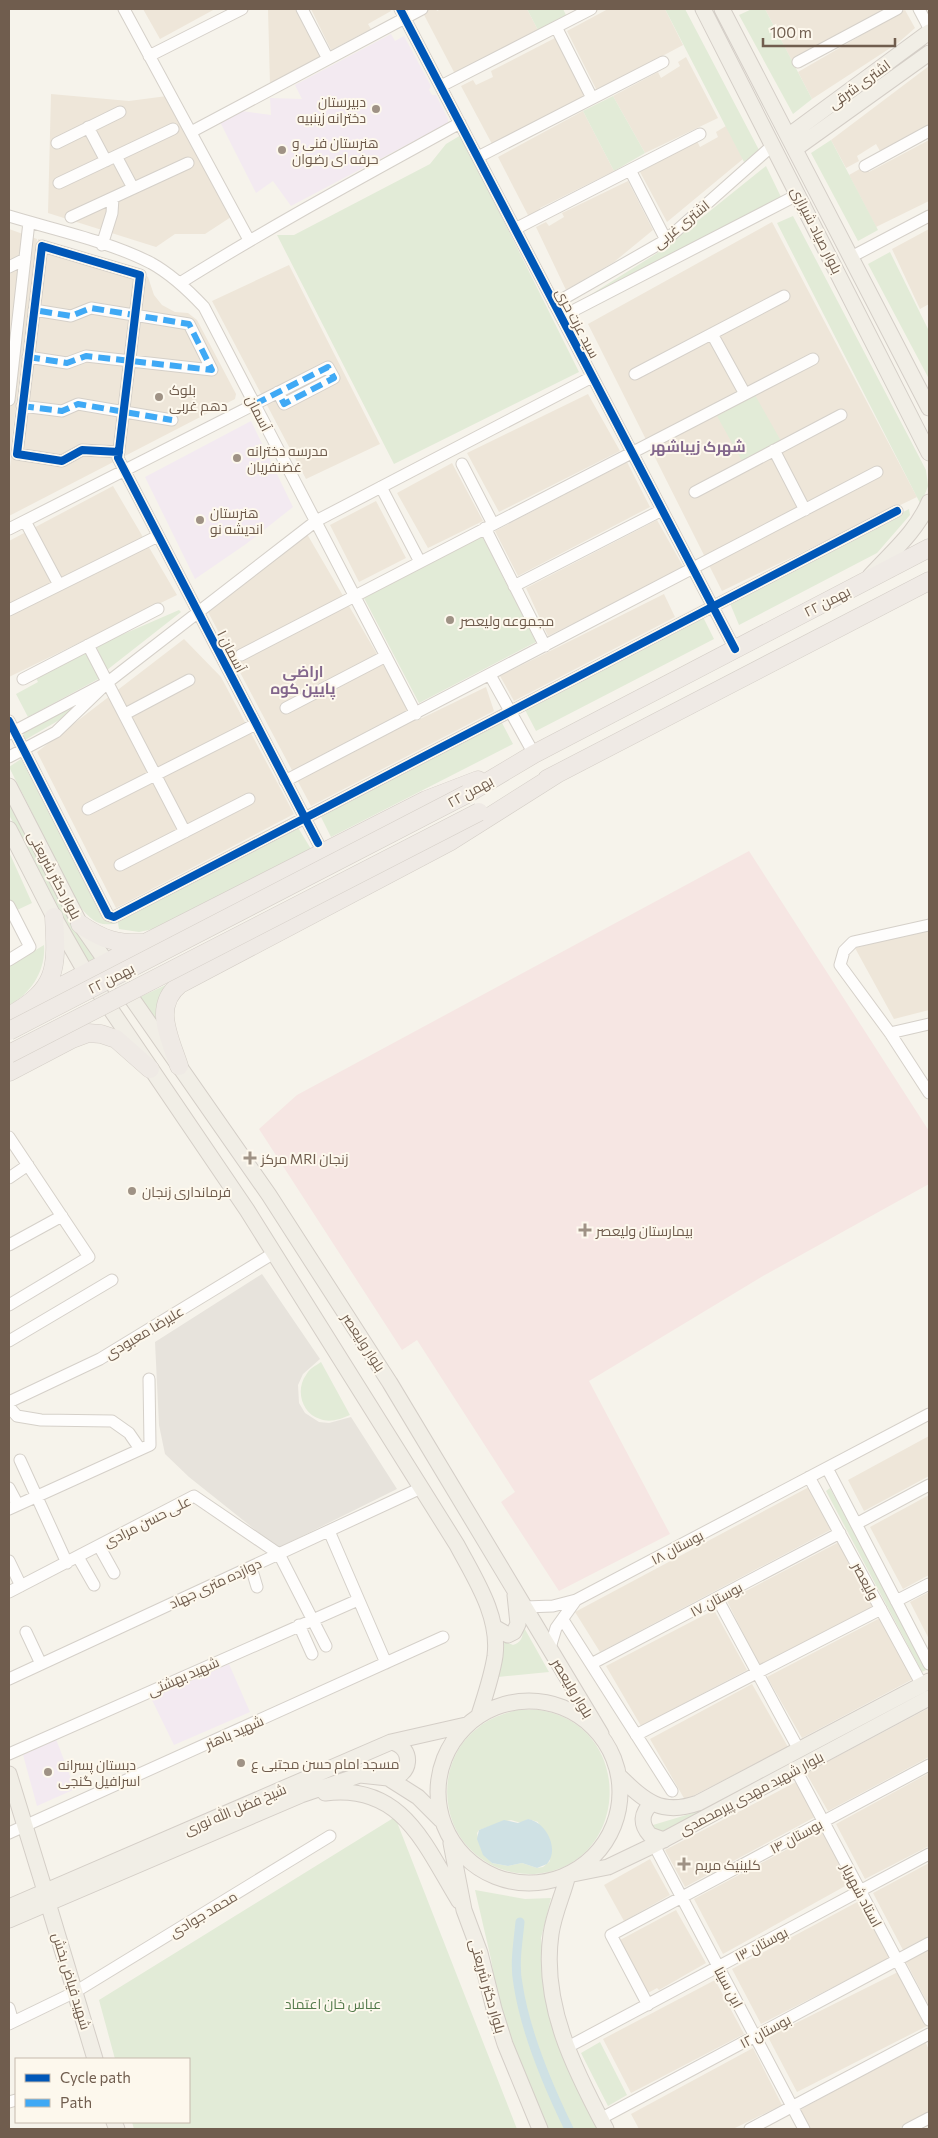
<svg xmlns="http://www.w3.org/2000/svg" width="938" height="2138" font-family="Commissioner,Cairo,sans-serif">
<style>
.residential{fill:#eee6d9}
.industrial{fill:#e7e3dc}
.education{fill:#f3eaf1}
.medical{fill:#f6e6e3}
.green{fill:#e2ebd7;fill-rule:evenodd}
.water{fill:#cfe1e4}
.lines{fill:none;stroke-linecap:round;stroke-linejoin:round}
.canal{stroke:#cfe1e4;stroke-width:9}
.minor-casing{stroke:#d5d0c9;stroke-width:13}
.major-casing{stroke:#d4cec7;stroke-width:17}
.highway-casing{stroke:#d4cec7;stroke-width:19}
.minor{stroke:#fefdfc;stroke-width:11}
.major{stroke:#f1eee6;stroke-width:15}
.highway{stroke:#efeae5;stroke-width:18}
.highway-bridge-casing{stroke:#d4cec7;stroke-width:19;stroke-linecap:butt}
.highway-bridge{stroke:#efeae5;stroke-width:18}
.quiet{stroke:#3fa9f5;stroke-width:6;stroke-dasharray:12 6;stroke-linecap:butt}
.cycleway-casing{stroke:#fdf8ed;stroke-width:11}
.cycleway{stroke:#0057b8;stroke-width:8}
.poi-dot{fill:#9f9285;stroke:#fdf8ed;stroke-width:2}
.labels{text-anchor:middle;dominant-baseline:central;stroke-width:4;stroke-linejoin:round;paint-order:stroke}
.street-label{font-size:14px;fill:#705d4e;stroke:#fdf8ed}
.poi-label{font-size:14px;fill:#705d4e;stroke:#fdf8ed;text-anchor:start}
.park-label{font-size:14px;fill:#547a4b;stroke:#fdf8ed}
.neighbourhood-label{font-size:15px;font-weight:bold;fill:#82668c;stroke:#fdf8ed}
</style>
<rect width="100%" height="100%" fill="#f6f3eb"/>
<path class="residential" d="M143 9H215L160 39Z
M268 9H295L321 58 270 85Z
M311 9H390L391 11 368 24 371 29 331 50Z
M426 9H436L437 11 441 9H527L539 32 455 74 422 11Z
M608 9H665L683 45 597 91 567 31Z
M765 9H884L792 61Z
M905 10 915 28 898 43 812 99 798 72Z
M555 38 586 97 492 144 461 86 473 80 476 85 493 77 491 71Z
M686 57 718 118 645 153 613 96 658 72 661 78 680 66 678 62Z
M929 66V125L880 151 876 144 857 156 859 161 846 168 831 140Z
M51 94 129 101 167 96 231 217 205 234H175L156 247 48 213Z
M583 111 614 171 540 208 542 213 530 219 498 157Z
M726 126 743 159 667 222 640 172 697 141 700 147 718 137 716 132Z
M929 140V201L876 227 849 175 865 166 869 172Z
M628 181 653 230 614 262 566 290 536 227 546 222 549 226 564 217 562 213Z
M772 222 917 497 722 591 588 324Z
M9 229 37 239 9 461Z
M929 229V304L920 309 892 249Z
M38 239 139 271 148 277 154 295 162 305 175 312 188 313 197 320 236 394 235 399 9 516V475Z
M289 265 380 444 306 479 212 301Z
M588 394 620 451 499 512 467 453Z
M627 462 650 507 518 576 495 531Z
M452 463 483 521 428 548 397 493Z
M113 486 177 595 9 677V541Z
M376 501 406 558 359 582 330 525Z
M657 520 684 568 548 636 526 588Z
M307 534 416 721 486 687 494 711 311 806 208 612Z
M664 594 675 617 514 701 500 676Z
M184 639 221 677 294 814 116 908 37 752Z
M929 930V1010L894 1019 855 948Z
M929 1436V1476L864 1511 848 1480Z
M809 1487 834 1528 600 1652 575 1612Z
M929 1495V1575L903 1589 870 1527Z
M841 1541 876 1605 759 1665 727 1601Z
M929 1592V1639L910 1602Z
M714 1610 747 1670 641 1726 606 1666Z
M880 1618 913 1679 802 1738 767 1677Z
M752 1684 788 1747 685 1800 650 1739Z
M929 1708V1757L828 1811 806 1773Z
M929 1773V1846L865 1879 836 1824Z
M796 1782 815 1817 685 1887 665 1850Z
M823 1830 850 1880 847 1885 723 1954 694 1899Z
M650 1859 670 1895 624 1921 604 1885Z
M929 1863V1936L903 1950 873 1893Z
M861 1900 890 1958 761 2024 732 1969Z
M676 1910 706 1963 659 1990 657 1988 648 1993 620 1940Z
M929 1949V2006L906 1962Z
M898 1972 927 2026 797 2092 768 2037Z
M715 1980 744 2034 631 2093 603 2039Z
M925 2041 929 2050V2112L898 2129H810L800 2110Z
M753 2048 782 2105 733 2129H639L631 2114Z"/>
<path class="industrial" d="M262 1274 320 1359 303 1374 298 1385 299 1403 305 1413 319 1422 329 1423 351 1417 397 1489 278 1548 189 1477 165 1454 159 1425 155 1342Z"/>
<path class="education" d="M391 34 395 41 404 36 431 86 429 90 432 95H436L448 119V123L291 206 273 181 256 193 220 122 242 111 271 115 270 98 302 99 295 85Z
M251 421 293 507 246 544 195 579 145 477Z
M229 1664 250 1712 174 1745 151 1698Z
M56 1739 75 1789 37 1806 23 1755Z"/>
<path class="medical" d="M749 851 929 1131V1184L763 1276 589 1381 670 1534 559 1591 501 1502 515 1492 417 1340 402 1350 259 1129 297 1095Z"/>
<path class="green" d="M527 9H563L567 17 539 32Z
M665 9H685L759 150 744 162Z
M752 9H765L812 99 793 114 739 15Z
M613 96 645 153 614 171 583 111Z
M461 135 579 372 394 464 277 235H294L430 164 446 144Z
M831 140 878 230 858 241 811 153Z
M766 166 781 197 582 300 659 252Z
M793 216 926 470 928 486 921 505 777 223Z
M890 252 929 331V379L868 264Z
M755 395 781 441 742 461 717 416Z
M909 509 910 515 877 553 739 625 729 601Z
M482 536 536 642 419 703 364 598Z
M179 610 181 612 107 670 96 646Z
M703 617 714 639 536 731 524 708Z
M86 651 100 678 28 717 16 694 38 682 36 678Z
M87 696 61 719 25 740 22 730Z
M501 721 513 744 331 837 320 815Z
M21 759 105 918 118 923V920L297 826 311 849 158 928 139 932 119 929 118 923C97 927 93 921 79 906L9 767Z
M9 800 36 854 97 962 89 966 9 815Z
M9 852 32 903 15 911 9 899Z
M44 945C46 970 31 994 9 1005V966Z
M196 971 173 986 163 1032 140 997Z
M321 1362 350 1415C341 1419 330 1423 320 1419 302 1414 295 1390 306 1375 309 1369 315 1366 321 1362Z
M830 1488 928 1669 922 1672 826 1491Z
M522 1624 549 1672 498 1677 503 1641 513 1645C524 1641 523 1634 522 1624Z
M915 1696 917 1698 663 1832 653 1828V1825L693 1813Z
M517 1710C524 1710 532 1709 539 1710 639 1725 630 1872 530 1874 508 1874 487 1866 471 1850 437 1817 439 1756 479 1727 490 1718 503 1714 517 1710ZM528 1819 538 1822 550 1861 543 1867 537 1868 522 1863 508 1866 492 1863 481 1849 477 1833 479 1830 502 1822 511 1820 521 1823Z
M395 1817 517 2129H134L132 2122H189V2059H115L99 2000Z
M475 1890 525 1899 551 1898 541 1938 546 1986 599 2129H547L511 2039 498 2002 491 1959Z
M600 2042 627 2095 608 2106 581 2053Z"/>
<path class="water" d="M528 1819C546 1822 560 1849 547 1864L537 1868 522 1863 508 1866 492 1863 483 1855 477 1839 479 1830 504 1820 518 1823Z"/>
<g class="lines">
<path class="canal" d="M520 1922C518 1943 514 1964 518 1984 525 2031 548 2086 569 2129"/>
<defs>
<path id="minor" d="M124 9 249 240
M302 9 328 59
M400 9 735 649
M919 9 929 28
M556 27 592 98
M149 56 242 9
M798 62 897 9
M441 86 591 9
M88 127 106 161
M191 132 422 9
M57 143 120 112
M116 156 133 188
M478 157 663 62
M865 166 929 131
M630 170 666 240
M59 183 173 129
M9 216C55 230 108 241 151 263 171 274 188 290 204 307L416 714
M71 217 188 163
M515 229 700 134
M102 245 112 213 113 198
M851 257 929 216
M9 267 25 259
M180 283C271 226 366 175 460 123
M554 304 666 240 773 145
M561 317 799 194
M712 334 745 394
M28 357 67 363 86 356 212 370 189 324 91 308 71 316 34 310
M635 374 784 296
M9 400 29 222
M22 406 62 411 78 404 172 420
M774 450 805 510
M119 452 82 450 62 461 17 454 42 246 140 275 118 458 318 843
M462 464 493 524
M381 487 420 562
M695 492 841 415
M25 521 59 585
M485 528 545 646
M9 529 328 367 334 378 284 404 278 392
M514 586 662 510
M9 610 158 536
M88 645 185 832
M241 655 813 359
M490 675 534 754
M23 679 158 609
M286 708 386 656
M125 714 189 680
M9 721 108 915 114 917 897 511
M9 734 102 685
M9 757 56 732 108 682 316 521 592 377
M285 781 877 472
M88 809 256 724
M120 865 249 799
M9 906 30 947 9 960
M929 925 853 942 844 951 840 965 890 1033 929 1093
M890 1033 929 1024
M9 1137 89 1257 9 1305
M9 1178 28 1165
M9 1245 62 1216
M9 1341 112 1280
M9 1402 100 1359 274 1253
M9 1407 17 1416 41 1420 112 1421 129 1433 140 1449
M20 1460 67 1563
M827 1468 929 1664
M809 1477 922 1685
M9 1488 18 1505
M9 1509 150 1445 149 1379
M856 1524 929 1485
M329 1531 386 1663
M99 1546 114 1573
M78 1557 94 1585
M9 1561 21 1586
M251 1567 257 1587
M9 1592 194 1496 279 1554 326 1646
M717 1598 799 1750
M896 1601 929 1584
M525 1607 553 1606 576 1600 929 1414
M563 1620 672 1791
M299 1625 312 1654
M26 1632 41 1664
M550 1648 556 1628 576 1600
M591 1664 840 1533
M9 1679 421 1488
M636 1735 881 1609
M9 1754 358 1600
M796 1770 929 2020
M9 1833 443 1637
M654 1845 804 2129
M648 2005 611 1935 929 1765
M9 2008 13 2022
M9 2024 75 1992 330 1836
M566 2048 929 1854
M9 2102 16 2100
M600 2119 929 1943
M750 2129 929 2034
M908 2129 929 2118"/>
<path id="major" d="M703 9 929 453
M722 9 929 408
M788 136 929 32
M795 149 929 53
M870 576C891 553 917 531 929 502
M9 786 80 924 269 1195 390 1383 601 1734
M9 829 54 917 86 973 247 1210 457 1545C475 1579 500 1616 495 1656 492 1676 485 1696 479 1715
M494 1627 508 1635 514 1632 518 1624 515 1595
M438 1792a91 91 0 1 1 182 0a91 91 0 1 1-182 0Z
M9 1774 45 1891
M619 1776C645 1801 661 1816 698 1803L929 1681
M388 1778C412 1778 415 1747 391 1742
M325 1793C403 1783 425 1846 459 1901
M652 1803C641 1813 640 1824 650 1835L664 1840
M451 1843 464 1910 480 1953 494 2009 505 2044 540 2129
M48 1903 95 2059
M9 1907 391 1742 466 1725
M9 1920 301 1795 360 1775 388 1778 418 1797 441 1820
M114 2122 117 2129
M606 2129C574 2069 541 2004 551 1934 554 1913 563 1895 568 1875L608 1867 654 1845 929 1698"/>
<path id="highway" d="M547 779 929 581
M467 794 534 754 929 548
M80 924C103 940 117 944 145 943L426 800 478 780
M33 1001 140 945
M9 1016C58 989 57 968 54 917
M179 1066C170 1038 152 1006 180 984L451 841 557 774
M9 1072 72 1039 88 1033 101 1034 116 1039 150 1069"/>
</defs>
<use href="#minor" class="minor-casing"/>
<use href="#major" class="major-casing"/>
<use href="#highway" class="highway-casing"/>
<use href="#minor" class="minor"/>
<use href="#major" class="major"/>
<use href="#highway" class="highway"/>
<defs>
<path id="highway-bridge" d="M9 1031 467 794
M9 1054 479 812"/>
</defs>
<use href="#highway-bridge" class="highway-bridge-casing"/>
<use href="#highway-bridge" class="highway-bridge"/>
<path class="quiet" d="M28 357 67 363 86 356 212 370 189 324 91 308 71 316 34 310
M255 404 328 367 334 378 284 404 278 392
M22 406 62 411 78 404 172 420"/>
<defs>
<path id="cycleway" d="M400 9 735 649
M119 452 82 450 62 461 17 454 42 246 140 275 118 458 318 843
M9 721 108 915 114 917 897 511"/>
</defs>
<use href="#cycleway" class="cycleway-casing"/>
<use href="#cycleway" class="cycleway"/>
</g>
<g class="poi-dot">
<circle cx="376" cy="109" r="5"/>
<circle cx="282" cy="150" r="5"/>
<circle cx="159" cy="397" r="5"/>
<circle cx="237" cy="458" r="5"/>
<circle cx="200" cy="520" r="5"/>
<circle cx="450" cy="620" r="5"/>
<path d="M247.5 1150.5h5v5h5v5h-5v5h-5v-5h-5v-5h5z"/>
<circle cx="132" cy="1191" r="5"/>
<path d="M582.5 1222.5h5v5h5v5h-5v5h-5v-5h-5v-5h5z"/>
<circle cx="241" cy="1763" r="5"/>
<circle cx="48" cy="1772" r="5"/>
<path d="M681.5 1856.5h5v5h5v5h-5v5h-5v-5h-5v-5h5z"/>
</g>
<g class="labels">
<g class="street-label">
<text transform="translate(859 84) rotate(-36)">اشتری شرقی</text>
<text transform="translate(681 224) rotate(-39)">اشتری غربی</text>
<text transform="translate(817 230) rotate(63)">بلوار صیاد شیرازی</text>
<text transform="translate(578 323) rotate(62)">سید عزت حری</text>
<text transform="translate(259 413) rotate(63)">آسمان</text>
<text transform="translate(827 601) rotate(-27)">۲۲ بهمن</text>
<text transform="translate(232 651) rotate(63)">آسمان ۱</text>
<text transform="translate(470 791) rotate(-29)">۲۲ بهمن</text>
<text transform="translate(55 875) rotate(62)">بلوار دکتر شریعتی</text>
<text transform="translate(111 978) rotate(-27)">۲۲ بهمن</text>
<text transform="translate(144 1332) rotate(-31)">علیرضا معبودی</text>
<text transform="translate(364 1342) rotate(57)">بلوار ولیعصر</text>
<text transform="translate(147 1521) rotate(-27)">علی حسن مرادی</text>
<text transform="translate(677 1547) rotate(-28)">بوستان ۱۸</text>
<text transform="translate(866 1581) rotate(62)">ولیعصر</text>
<text transform="translate(215 1583) rotate(-25)">دوازده متری جهاد</text>
<text transform="translate(716 1599) rotate(-28)">بوستان ۱۷</text>
<text transform="translate(183 1676) rotate(-24)">شهید بهشتی</text>
<text transform="translate(573 1688) rotate(59)">بلوار ولیعصر</text>
<text transform="translate(234 1732) rotate(-24)">شهید باهنر</text>
<text transform="translate(751 1793) rotate(-28)">بلوار شهید مهدی پیرمحمدی</text>
<text transform="translate(235 1809) rotate(-23)">شیخ فضل الله نوری</text>
<text transform="translate(796 1836) rotate(-28)">بوستان ۱۴</text>
<text transform="translate(862 1895) rotate(62)">استاد شهریار</text>
<text transform="translate(203 1914) rotate(-31)">محمد جوادی</text>
<text transform="translate(761 1944) rotate(-28)">بوستان ۱۳</text>
<text transform="translate(72 1981) rotate(73)">شهید فیاض بخش</text>
<text transform="translate(488 1986) rotate(74)">بلوار دکتر شریعتی</text>
<text transform="translate(729 1987) rotate(62)">ابن سینا</text>
<text transform="translate(765 2031) rotate(-28)">بوستان ۱۲</text>
</g>
<g class="poi-label">
<text x="366" y="101" text-anchor="end">دبیرستان<tspan x="366" dy="16">دخترانه زینبیه</tspan></text>
<text x="292" y="142">هنرستان فنی و<tspan x="292" dy="16">حرفه ای رضوان</tspan></text>
<text x="169" y="389">بلوک<tspan x="169" dy="16">دهم غربی</tspan></text>
<text x="247" y="450">مدرسه دخترانه<tspan x="247" dy="16">غضنفریان</tspan></text>
<text x="210" y="512">هنرستان<tspan x="210" dy="16">اندیشه نو</tspan></text>
<text x="460" y="620">مجموعه ولیعصر</text>
<text x="261" y="1158">مرکز MRI زنجان</text>
<text x="142" y="1191">فرمانداری زنجان</text>
<text x="596" y="1230">بیمارستان ولیعصر</text>
<text x="251" y="1763">مسجد امام حسن مجتبی ع</text>
<text x="58" y="1764">دبستان پسرانه<tspan x="58" dy="16">اسرافیل گنجی</tspan></text>
<text x="695" y="1864">کلینیک مریم</text>
</g>
<g class="park-label">
<text x="333" y="2003">عباس خان اعتماد</text>
</g>
<g class="neighbourhood-label">
<text x="698" y="446">شهرک زیباشهر</text>
<text x="303" y="671">اراضی<tspan x="303" dy="17">پایین کوه</tspan></text>
</g>
</g>
<rect width="938" height="2138" fill="none" stroke="#705d4e" stroke-width="20"/>
<rect x="15" y="2058" width="175" height="65" fill="#fdf8ed" stroke="#c5baad"/>
<rect x="25" y="2074" width="25" height="8" fill="#0057b8" stroke="#c5baad"/>
<text x="60" y="2083" font-size="15" fill="#705d4e">Cycle path</text>
<rect x="25" y="2099" width="25" height="8" fill="#3fa9f5" stroke="#c5baad"/>
<text x="60" y="2108" font-size="15" fill="#705d4e">Path</text>
<path d="M763 38v8h132v-8" fill="none" stroke="#705d4e" stroke-width="2.5"/>
<text x="770" y="38" font-size="15" fill="#705d4e" stroke="#fdf8ed" stroke-width="4" paint-order="stroke">100 m</text>
</svg>
